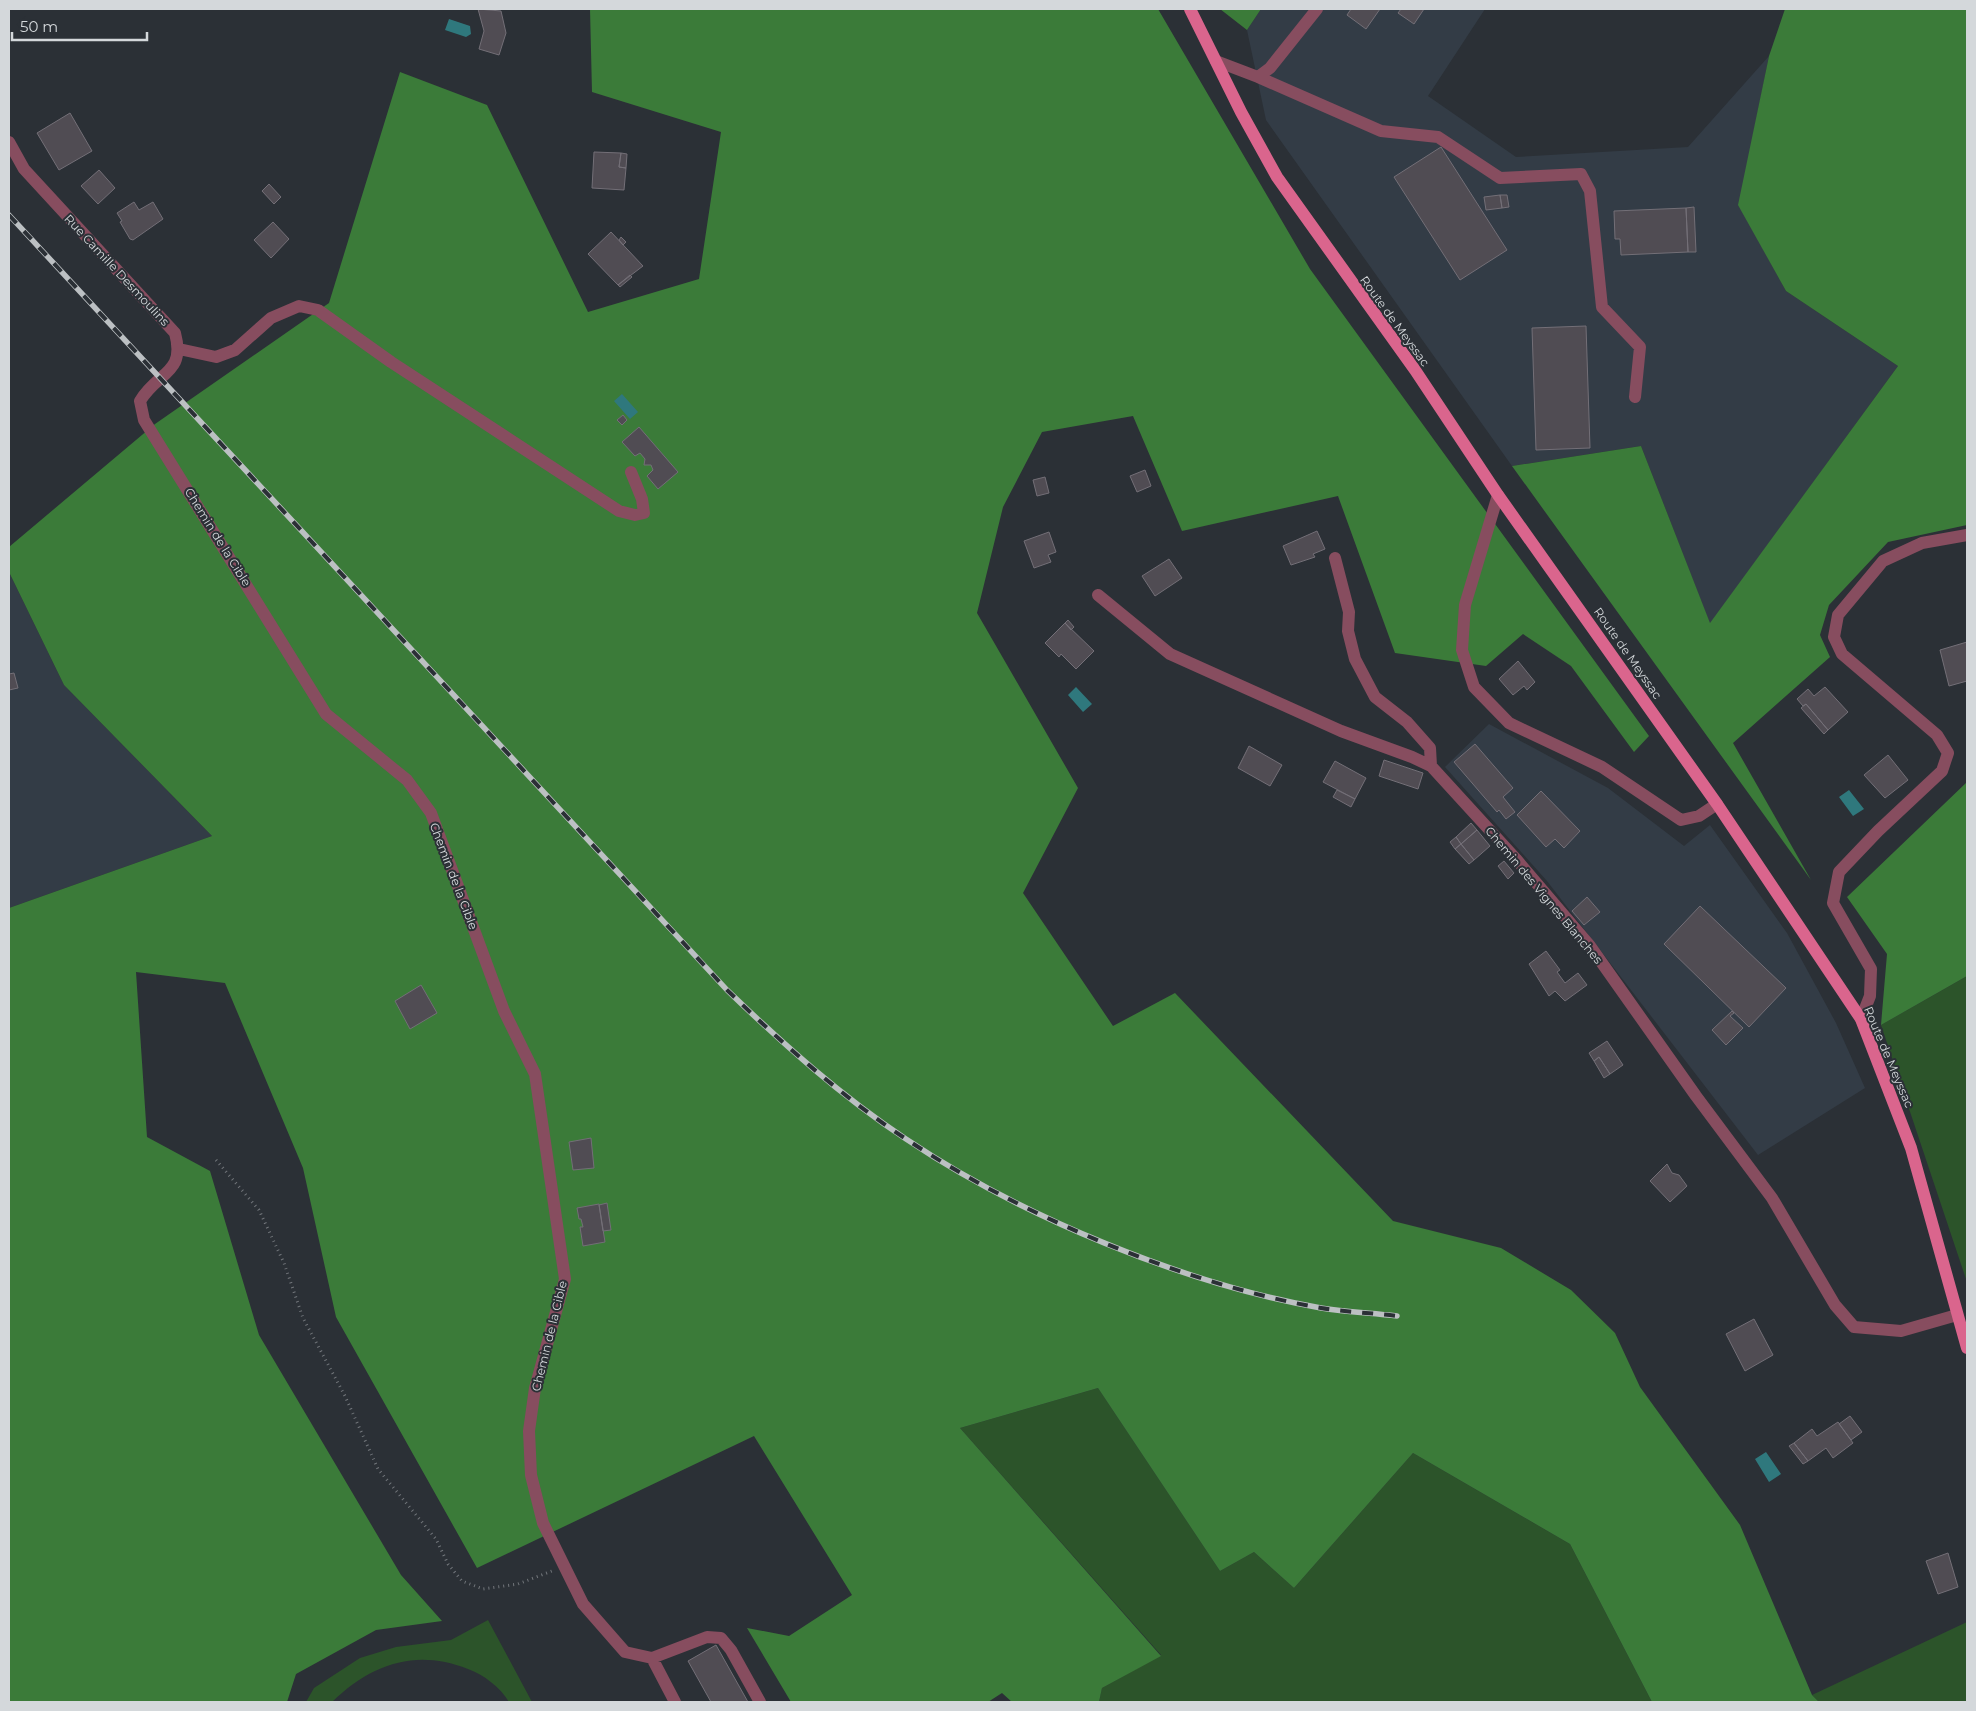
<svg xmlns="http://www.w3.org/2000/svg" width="1976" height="1711" font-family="Montserrat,sans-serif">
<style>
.built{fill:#333c46}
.green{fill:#2c542a}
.forest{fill:#3b7b39}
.water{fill:#2f787d}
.building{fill:#504c53;stroke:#736f77}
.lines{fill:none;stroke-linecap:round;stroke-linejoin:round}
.path{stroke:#72767b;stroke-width:3;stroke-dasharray:1 4;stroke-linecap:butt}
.minor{stroke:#874d5f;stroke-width:12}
.major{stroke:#da658d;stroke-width:12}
.rail-casing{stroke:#bcc0c3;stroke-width:5.5}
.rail{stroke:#2b3036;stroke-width:4;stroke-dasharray:11;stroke-linecap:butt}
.labels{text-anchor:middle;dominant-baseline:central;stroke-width:4;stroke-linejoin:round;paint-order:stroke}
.street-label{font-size:12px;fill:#d4d8db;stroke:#2b3036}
</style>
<rect width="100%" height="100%" fill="#2b3036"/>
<path class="built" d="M1261 9H1485L1428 96 1516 157 1688 147 1769 56 1739 205 1786 291 1898 366 1710 624 1641 446 1512 466 1266 120 1247 30Z
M9 572 64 685 212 836 9 908Z
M1489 724 1608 788 1684 846 1710 825 1787 933 1836 1023 1865 1088 1758 1155 1547 881 1445 767Z"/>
<path class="green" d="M1967 976V1282L1881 1025Z
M1098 1388 1220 1571 1254 1552 1294 1588 1413 1453 1570 1544 1652 1702H1099L1102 1688 1161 1655 960 1428Z
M488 1620 532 1702H509C500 1687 484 1675 468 1669 416 1648 371 1664 332 1702H306L314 1688 360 1658 396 1647 451 1640Z
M1967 1622V1702H1819L1812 1695Z"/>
<path class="forest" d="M590 9H1158L1310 269 1649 736 1634 752 1571 666 1523 634 1486 666 1395 653 1338 496 1182 531 1133 416 1042 432 1003 507 977 613 1078 788 1023 893 1113 1026 1175 993 1393 1221 1501 1248 1571 1290 1615 1333 1640 1387 1740 1525 1812 1695 1819 1702H1652L1570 1544 1413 1453 1294 1588 1254 1552 1220 1571 1098 1388 960 1428 1161 1656 1102 1688 1099 1702H1012L1002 1693 988 1702H791L747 1628 789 1636 852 1595 754 1436 477 1568 336 1317 303 1168 225 983 136 972 147 1137 210 1171 259 1335 401 1575 442 1621 376 1630 296 1674 287 1702H9V908L212 836 64 685 9 572V547L155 424 329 303 400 72 487 105 588 312 699 279 721 132 592 92Z
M1220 9H1261L1247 30Z
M1785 9H1967V525L1888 542 1829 605 1820 635 1830 657 1733 743 1811 880 1512 466 1641 446 1710 623 1898 366 1786 291 1738 205 1769 56Z
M1967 782V976L1881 1025 1887 954 1847 897Z"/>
<path class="water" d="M449 19 470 26 471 34 466 37 445 30Z
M622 394 638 412 630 419 614 401Z
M1076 687 1092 704 1083 712 1068 695Z
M1849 790 1864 809 1853 816 1839 797Z
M1766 1452 1781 1474 1769 1482 1755 1459Z"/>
<path class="building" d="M478 9 501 11 506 33 499 55 479 49 484 31Z
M1351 9H1380L1366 29 1347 15Z
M1401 9H1424L1414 24 1398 13Z
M70 113 92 151 59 170 37 133Z
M1441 147 1507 250 1460 280 1394 177Z
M594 152 621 153 619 167 626 168 624 190 592 188Z
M621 153 627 154 626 168 619 167Z
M99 170 115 188 98 204 81 186Z
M269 184 281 197 274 204 262 191Z
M1500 195H1507L1509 207 1502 208Z
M1500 195 1502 208 1486 210 1484 197Z
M134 202 139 210 153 202 163 219 133 240 130 239 120 222 122 221 117 213Z
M1694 207 1696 252H1688L1686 208Z
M1686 208 1688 252 1621 255 1620 239H1615L1614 211Z
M273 222 289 239 271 258 254 240Z
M611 232 643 266 618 285 588 254Z
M621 237 626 242 623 245 619 240Z
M630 275 632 277 620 287 618 285Z
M1586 326 1590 448 1536 450 1532 328Z
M623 415 627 420 622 425 617 420Z
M639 427 678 472 658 489 647 476 653 470 651 465H644L645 459 640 453 635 456 622 442Z
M1145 470 1151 486 1137 492 1130 476Z
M1045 477 1049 493 1037 496 1033 480Z
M1317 531 1325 549 1313 554 1315 557 1291 565 1283 546Z
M1049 532 1056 552 1048 555 1051 562 1034 568 1024 541Z
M1169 559 1182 578 1155 596 1142 576Z
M1068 620 1074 627 1071 630 1065 623Z
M1065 623 1094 651 1076 669 1061 654 1059 657 1045 643Z
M1967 642V681L1949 686 1940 650Z
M1518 661 1535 682 1527 690 1524 686 1513 695 1499 679Z
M14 673 18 688 9 690V674Z
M1825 687 1848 712 1828 730 1806 704 1803 706 1797 699 1808 689 1814 696Z
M1806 704 1828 730 1824 734 1801 708Z
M1475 744 1513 788 1503 797 1515 812 1506 819 1499 810 1497 812 1454 762Z
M1249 746 1282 765 1270 786 1238 768Z
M1888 755 1908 780 1885 798 1864 775Z
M1384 760 1423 773 1418 789 1379 776Z
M1335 761 1366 778 1355 799 1323 782Z
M1337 790 1355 799 1351 807 1333 797Z
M1541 791 1580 831 1564 848 1555 839 1546 847 1517 815Z
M1471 823 1477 830 1461 844 1456 837Z
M1477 830 1490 846 1474 860 1461 844Z
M1456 837 1461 844 1455 849 1450 842Z
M1461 844 1474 860 1469 864 1455 849Z
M1504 861 1514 873 1508 879 1498 866Z
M1587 897 1600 912 1584 925 1572 911Z
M1700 906 1786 988 1749 1027 1664 944Z
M1546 951 1560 970 1557 972 1565 983 1578 973 1587 985 1565 1001 1555 991 1549 996 1529 964Z
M421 985 437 1013 410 1029 395 1001Z
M1732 1011 1734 1013 1730 1016 1743 1028 1726 1045 1712 1030Z
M1607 1041 1623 1065 1610 1074 1599 1057 1594 1061 1589 1053Z
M1599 1057 1610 1074 1604 1078 1594 1061Z
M591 1138 594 1168 573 1170 569 1142Z
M1667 1164 1672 1173 1679 1175 1687 1186 1670 1202 1650 1181Z
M607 1203 611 1230 603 1231 599 1205Z
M599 1204 605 1242 583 1246 580 1227H583L581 1219H579L577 1208Z
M1754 1319 1773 1355 1745 1371 1726 1334Z
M1850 1416 1862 1432 1851 1440 1839 1424Z
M1838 1422 1853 1443 1833 1458 1826 1448 1808 1461 1794 1443 1812 1429 1817 1436Z
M1794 1443 1808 1461 1803 1464 1789 1446Z
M1948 1553 1958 1587 1938 1594 1926 1561Z
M716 1645 748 1702H711L688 1661Z"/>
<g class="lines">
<path class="path" d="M216 1160 259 1210 284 1263 303 1318 345 1396 378 1469 436 1539 448 1564 462 1581 483 1589 518 1584 552 1571"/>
<path class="minor" d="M1216 61 1258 77 1381 131 1438 137 1500 178 1581 174 1590 191 1602 307 1640 347 1635 397
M1258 77 1270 68 1317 9
M9 142 24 169 175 333C186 374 158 371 140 401L144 420 326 714 407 780 431 813 504 1011 535 1074 565 1279 535 1388 529 1431 531 1475 543 1523 583 1604 625 1652 652 1658 707 1637 721 1638 731 1650 760 1702
M179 349 216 357 235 350 271 318 299 306 318 310 391 362 619 511 635 515 644 513 642 499 631 472
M1498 495 1465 605 1462 650 1474 687 1509 723 1602 767 1681 820 1699 816 1717 804
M1335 558 1349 612 1348 631 1355 659 1375 697 1407 722 1430 748 1431 766
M1098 595 1170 654 1341 731 1412 757 1431 766 1516 859 1590 946 1696 1096 1772 1198 1835 1305 1854 1327 1901 1331 1957 1315
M1861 1019 1870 996 1871 969 1833 903 1839 872 1878 831 1942 771 1948 753 1937 735 1842 654 1834 637 1838 615 1883 561 1922 543 1967 535
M652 1658 675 1702"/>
<path class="major" d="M1190 9 1241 112 1277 177 1415 370 1498 495 1717 804 1861 1019 1911 1148 1967 1348"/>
<defs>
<path id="rail" d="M9 215 727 990C783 1044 841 1096 906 1139 1021 1216 1184 1284 1321 1308 1346 1312 1372 1313 1397 1316"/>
</defs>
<use href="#rail" class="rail-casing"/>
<use href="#rail" class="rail"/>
</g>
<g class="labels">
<g class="street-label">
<text transform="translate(117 270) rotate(47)">Rue Camille Desmoulins</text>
<text transform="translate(1395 321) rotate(54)">Route de Meyssac</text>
<text transform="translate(218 537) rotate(58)">Chemin de la Cible</text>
<text transform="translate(1628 653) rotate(55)">Route de Meyssac</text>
<text transform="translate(454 876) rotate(69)">Chemin de la Cible</text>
<text transform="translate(1544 895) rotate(50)">Chemin des Vignes Blanches</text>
<text transform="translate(1889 1057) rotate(67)">Route de Meyssac</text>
<text transform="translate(549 1336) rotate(-76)">Chemin de la Cible</text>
</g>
</g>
<rect width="1976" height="1711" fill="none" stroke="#d4d8db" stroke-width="20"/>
<path d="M12 32v8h135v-8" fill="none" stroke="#d4d8db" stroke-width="2.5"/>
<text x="20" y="32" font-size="15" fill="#d4d8db" stroke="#2b3036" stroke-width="4" paint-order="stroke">50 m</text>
</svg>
